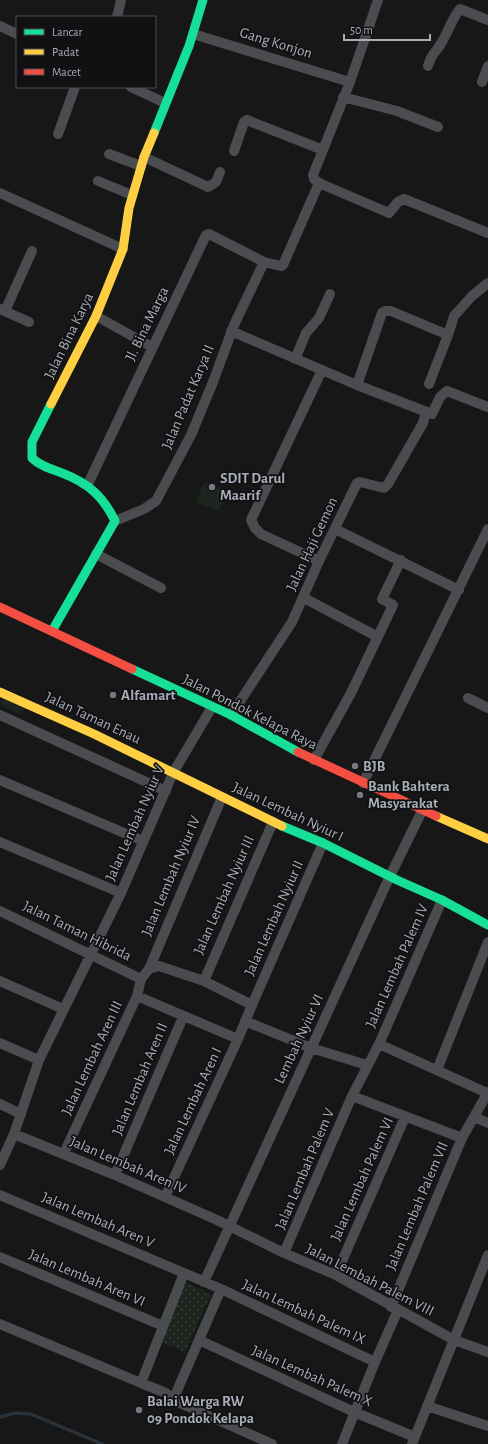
<svg xmlns="http://www.w3.org/2000/svg" width="488" height="1444" font-family="'Alegreya Sans',sans-serif">
<style>
.park{fill:url(#park-dots)}
.pitch{fill:#1d241e}
.lines{fill:none;stroke-linecap:round;stroke-linejoin:round}
.stream{stroke:#2a3239;stroke-width:3.5}
.street{stroke:#4b4c50;stroke-width:10}
.fast{stroke:#16e098;stroke-width:9}
.slow{stroke:#ffcf43;stroke-width:9}
.jam{stroke:#f24e42;stroke-width:9}
.poi-dot{fill:#757880;stroke:#111113;stroke-width:1.5}
.labels{text-anchor:middle;dominant-baseline:central;stroke-width:3.5;stroke-linejoin:round;paint-order:stroke}
.street-label{font-size:15px;fill:#a8adb8;stroke:#111113}
.poi-label{font-size:15px;font-weight:bold;fill:#a8adb8;stroke:#111113;text-anchor:start}
</style>
<defs>
<pattern id="park-dots" width="8" height="8" patternUnits="userSpaceOnUse"><rect width="8" height="8" fill="#1d241e"/><path d="M2 2h.1M6 6h.1" fill="none" stroke="#3b413d" stroke-width="1.8" stroke-linecap="round"/></pattern>
</defs>
<rect width="100%" height="100%" fill="#171717"/>
<path class="park" d="M184 1282 211 1294 185 1352 159 1341Z"/>
<path class="pitch" d="M204 482 227 490 219 511 196 503Z
M3 695 26 706 22 715 0 705Z"/>
<g class="lines">
<path class="stream" d="M0 1417 15 1413 31 1414 102 1444"/>
<path class="street" d="M378 0 350 82 313 175 314 179 319 183 389 213 398 202 404 199 488 233
M117 17 121 0
M0 26 17 34
M193 34 350 82
M428 66C432 52 434 55 440 45 448 33 451 20 460 9L488 20
M482 82 488 66
M131 87 165 103
M343 97 397 111 438 127
M58 134 75 87
M234 151 244 122 247 120 323 150
M109 154 141 166
M144 157 208 187 216 182 220 172
M98 181 132 195
M0 193 123 249
M488 283 472 296 454 316 448 335 391 311H385L382 313 357 385 432 414 440 397 447 391 488 407
M0 309 29 322
M5 311 32 251
M96 316 152 347
M231 331 357 385
M295 359 306 333 319 318 330 294
M429 384 448 335
M88 484 206 235 209 234 264 262 281 266 283 265 319 183
M115 521 144 509 156 501 191 435 213 382 234 325 264 262
M335 529 459 590
M96 554 161 588
M319 561 261 534 255 528 251 520 322 370
M304 598 378 637
M468 698 488 708
M0 715 166 791
M231 715 292 622 319 561 357 483 360 482 384 488 388 484 423 423 426 412
M314 760 351 693 393 605 382 599 401 560
M0 780 143 841
M363 783 488 529
M0 842 121 893
M0 911 141 979
M159 966 204 981 252 1005 238 1039 137 996 141 979 149 969Z
M149 969 222 797
M0 981 63 1009
M204 981 273 822
M252 1005 323 843
M245 1021 311 1048 367 1065
M0 1043 39 1060
M379 1044 487 1093
M437 1070 488 942
M352 1096 462 1138
M0 1104 21 1114
M475 1117 488 1123
M14 1134 115 1175 217 1220 284 1253 336 1275 454 1340 488 1352
M64 1153 137 996
M0 1165 14 1134 39 1060 121 893 173 773 212 707
M115 1175 183 1017
M0 1195 184 1273
M165 1197 238 1039
M284 1253 352 1096 380 1042 442 900
M0 1257 163 1326
M184 1273 221 1289 173 1400 166 1393 141 1383Z
M336 1275 405 1117
M204 1282 390 876 423 809
M221 1289 375 1362
M391 1307 462 1138 488 1092
M0 1324 141 1383
M199 1340 354 1412 415 1437
M173 1400 272 1444
M427 1406 488 1426
M342 1444 375 1362 398 1310
M412 1444 488 1255"/>
<path class="fast" d="M154 133 189 46 203 0
M51 404 32 442V458C40 466 51 469 62 473 88 483 103 496 115 521L52 631
M132 669 231 715 298 752
M282 826 323 843 397 880 442 900 488 925"/>
<path class="slow" d="M51 404 96 316 123 249 129 208 144 157 154 133
M0 692 94 734 282 826
M436 816 488 839"/>
<path class="jam" d="M0 607 132 669
M298 752 436 816"/>
</g>
<g class="poi-dot">
<circle cx="212" cy="487" r="4"/>
<circle cx="113" cy="695" r="4"/>
<circle cx="355" cy="766" r="4"/>
<circle cx="360" cy="795" r="4"/>
<circle cx="139" cy="1410" r="4"/>
</g>
<g class="labels">
<g class="street-label">
<text transform="translate(276 43) rotate(17)">Gang Konjon</text>
<text transform="translate(147 324) rotate(-64)">Jl. Bina Marga</text>
<text transform="translate(69 336) rotate(-64)">Jalan Bina Karya</text>
<text transform="translate(188 397) rotate(-67)">Jalan Padat Karya II</text>
<text transform="translate(312 544) rotate(-65)">Jalan Haji Gemon</text>
<text transform="translate(250 712) rotate(27)">Jalan Pondok Kelapa Raya</text>
<text transform="translate(93 718) rotate(25)">Jalan Taman Enau</text>
<text transform="translate(288 812) rotate(25)">Jalan Lembah Nyiur I</text>
<text transform="translate(135 823) rotate(-66)">Jalan Lembah Nyiur V</text>
<text transform="translate(171 876) rotate(-67)">Jalan Lembah Nyiur IV</text>
<text transform="translate(224 895) rotate(-66)">Jalan Lembah Nyiur III</text>
<text transform="translate(274 918) rotate(-66)">Jalan Lembah Nyiur II</text>
<text transform="translate(77 931) rotate(26)">Jalan Taman Hibrida</text>
<text transform="translate(397 966) rotate(-66)">Jalan Lembah Palem IV</text>
<text transform="translate(299 1039) rotate(-65)">Lembah Nyiur VI</text>
<text transform="translate(92 1058) rotate(-65)">Jalan Lembah Aren III</text>
<text transform="translate(140 1079) rotate(-67)">Jalan Lembah Aren II</text>
<text transform="translate(193 1101) rotate(-65)">Jalan Lembah Aren I</text>
<text transform="translate(128 1165) rotate(23)">Jalan Lembah Aren IV</text>
<text transform="translate(305 1169) rotate(-67)">Jalan Lembah Palem V</text>
<text transform="translate(362 1179) rotate(-66)">Jalan Lembah Palem VI</text>
<text transform="translate(417 1206) rotate(-67)">Jalan Lembah Palem VII</text>
<text transform="translate(98 1220) rotate(23)">Jalan Lembah Aren V</text>
<text transform="translate(87 1278) rotate(23)">Jalan Lembah Aren VI</text>
<text transform="translate(370 1280) rotate(27)">Jalan Lembah Palem VIII</text>
<text transform="translate(304 1312) rotate(25)">Jalan Lembah Palem IX</text>
<text transform="translate(312 1376) rotate(24)">Jalan Lembah Palem X</text>
</g>
<g class="poi-label">
<text x="220" y="478">SDIT Darul<tspan x="220" dy="17">Maarif</tspan></text>
<text x="121" y="695">Alfamart</text>
<text x="363" y="766">BJB</text>
<text x="368" y="786">Bank Bahtera<tspan x="368" dy="17">Masyarakat</tspan></text>
<text x="147" y="1401">Balai Warga RW<tspan x="147" dy="17">09 Pondok Kelapa</tspan></text>
</g>
</g>
<rect x="16" y="16" width="140" height="72" fill="#111113" stroke="#4d4f55"/>
<rect x="24" y="29" width="20" height="6" fill="#16e098" stroke="#4d4f55"/>
<text x="52" y="36" font-size="12" fill="#a8adb8">Lancar</text>
<rect x="24" y="49" width="20" height="6" fill="#ffcf43" stroke="#4d4f55"/>
<text x="52" y="56" font-size="12" fill="#a8adb8">Padat</text>
<rect x="24" y="69" width="20" height="6" fill="#f24e42" stroke="#4d4f55"/>
<text x="52" y="76" font-size="12" fill="#a8adb8">Macet</text>
<path d="M344 34v6h86v-6" fill="none" stroke="#a8adb8" stroke-width="2"/>
<text x="350" y="34" font-size="12" fill="#a8adb8" stroke="#111113" stroke-width="3" paint-order="stroke">50 m</text>
</svg>
